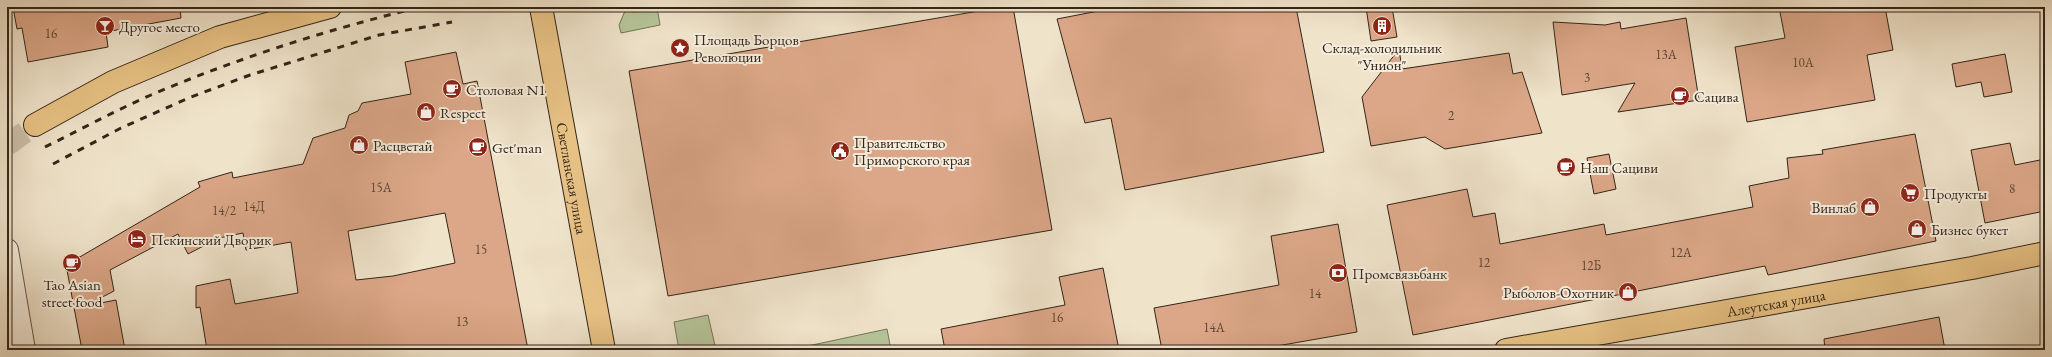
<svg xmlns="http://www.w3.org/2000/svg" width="2052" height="357" font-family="'EB Garamond',serif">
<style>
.green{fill:#b6c499;stroke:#757459}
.building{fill:#dba788;stroke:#342519;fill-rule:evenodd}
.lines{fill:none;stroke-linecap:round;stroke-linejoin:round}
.major-tunnel{stroke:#cabda7;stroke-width:22;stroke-dasharray:22 11;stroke-linecap:butt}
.minor-casing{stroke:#635445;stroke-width:24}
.major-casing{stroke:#342519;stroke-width:24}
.minor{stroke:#f5eddd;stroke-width:22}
.major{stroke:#e8c285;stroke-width:22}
.rail{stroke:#342519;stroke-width:3;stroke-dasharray:7 7;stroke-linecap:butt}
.labels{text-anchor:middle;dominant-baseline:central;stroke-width:4;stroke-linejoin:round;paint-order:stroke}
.number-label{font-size:13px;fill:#5e4635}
.poi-label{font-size:15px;fill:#342519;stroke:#f5eddd;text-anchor:start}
.street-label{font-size:15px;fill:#342519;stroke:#f5eddd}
</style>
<rect width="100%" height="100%" fill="#efe3ca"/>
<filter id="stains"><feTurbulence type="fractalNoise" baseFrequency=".005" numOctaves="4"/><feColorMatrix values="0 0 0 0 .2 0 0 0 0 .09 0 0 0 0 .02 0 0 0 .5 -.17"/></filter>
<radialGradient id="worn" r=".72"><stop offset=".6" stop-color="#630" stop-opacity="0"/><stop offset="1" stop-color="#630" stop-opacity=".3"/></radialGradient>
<path class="green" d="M638 7H657L660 25 621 33 619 25 625 11 636 12Z
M708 315 716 350H679L674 322Z
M887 329 891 350H789Z"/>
<path class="building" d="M13 7H180L181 18 106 32 108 47 28 62 22 28 17 29Z
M1002 7H1013L1052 230 668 296 629 71Z
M1119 7H1296L1324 152 1125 190 1111 118 1085 123 1057 19Z
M1366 7H1392L1397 37 1371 41Z
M1779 7H1885L1893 50 1867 55 1875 100 1747 122 1735 47 1785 38Z
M1686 18 1699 100 1618 112 1635 83 1562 95 1553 22 1605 25 1620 22 1621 29Z
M1399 49 1402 69 1509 53 1513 74 1522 72 1542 133 1445 149 1425 137 1371 146 1362 97Z
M456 52 463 84 477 81 528 350H207L200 307 196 308V286L230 279 235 304 298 293 291 242 246 250 243 233 219 238 188 254 178 234 110 270 114 291 85 306 116 300 125 350H82L66 265 200 187 198 182 232 172 233 178 303 164 313 138 345 128 349 115 358 111 362 103 411 94 405 62ZM445 213 455 263 393 276 356 280 348 231Z
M2005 54 2012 92 1984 97 1981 82 1956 87 1952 64Z
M1915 134 1936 241 1768 275 1765 266 1413 335 1387 205 1467 189 1473 217 1495 213 1500 244 1604 224 1606 235 1753 207 1749 186 1789 178 1787 158 1823 154 1822 150Z
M2010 143 2015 165 2045 159V211L1985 223 1971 150Z
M1609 154 1616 189 1594 194 1587 158Z
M1338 224 1357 332 1254 350H1162L1154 308 1279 285 1271 236Z
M1103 268 1119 350H945L941 329 1065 305 1059 277Z
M1939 317 1945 350H1825L1824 339Z"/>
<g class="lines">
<path class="major-tunnel" d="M7 145 35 125"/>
<defs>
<path id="minor" d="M7 250 24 350"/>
<g id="major">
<path id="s1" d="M541 7 604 350"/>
<path d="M35 125 113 82 220 37 330 7"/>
<path id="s2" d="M1506 350 1972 268 2045 253"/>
</g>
</defs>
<use href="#minor" class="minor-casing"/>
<use href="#major" class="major-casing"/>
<use href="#minor" class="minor"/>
<use href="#major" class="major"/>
<path class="rail" d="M45 147C80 130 114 111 151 95 238 58 329 29 421 7
M53 164 121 128 191 97 250 75 379 35 452 22"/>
</g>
<defs>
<symbol id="bar-disc" viewBox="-11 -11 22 22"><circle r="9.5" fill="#8f2418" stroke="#f5eddd"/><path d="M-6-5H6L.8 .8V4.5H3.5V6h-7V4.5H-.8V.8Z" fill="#fff"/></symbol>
<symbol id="building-disc" viewBox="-11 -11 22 22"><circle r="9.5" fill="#8f2418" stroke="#f5eddd"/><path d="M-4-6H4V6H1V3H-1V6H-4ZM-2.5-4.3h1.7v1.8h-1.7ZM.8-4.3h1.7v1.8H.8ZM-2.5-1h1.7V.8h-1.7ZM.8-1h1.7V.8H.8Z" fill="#fff"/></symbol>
<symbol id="sight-disc" viewBox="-11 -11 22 22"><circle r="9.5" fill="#8f2418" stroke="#f5eddd"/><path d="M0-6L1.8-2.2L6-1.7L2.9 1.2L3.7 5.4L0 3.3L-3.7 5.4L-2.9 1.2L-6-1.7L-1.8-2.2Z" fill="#fff"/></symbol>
<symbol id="cafe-disc" viewBox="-11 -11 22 22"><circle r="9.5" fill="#8f2418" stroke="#f5eddd"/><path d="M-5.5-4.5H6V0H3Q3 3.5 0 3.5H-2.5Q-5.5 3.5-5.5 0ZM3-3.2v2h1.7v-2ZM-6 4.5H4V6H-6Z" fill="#fff"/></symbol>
<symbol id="shop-disc" viewBox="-11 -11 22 22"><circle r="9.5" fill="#8f2418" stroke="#f5eddd"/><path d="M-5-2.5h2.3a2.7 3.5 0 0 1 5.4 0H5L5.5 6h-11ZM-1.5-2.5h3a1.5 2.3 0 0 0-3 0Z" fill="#fff"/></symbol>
<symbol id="civic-disc" viewBox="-11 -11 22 22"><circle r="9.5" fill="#8f2418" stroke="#f5eddd"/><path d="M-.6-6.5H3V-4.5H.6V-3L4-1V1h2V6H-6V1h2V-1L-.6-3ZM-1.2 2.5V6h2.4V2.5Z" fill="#fff"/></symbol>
<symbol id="supermarket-disc" viewBox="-11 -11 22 22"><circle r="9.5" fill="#8f2418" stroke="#f5eddd"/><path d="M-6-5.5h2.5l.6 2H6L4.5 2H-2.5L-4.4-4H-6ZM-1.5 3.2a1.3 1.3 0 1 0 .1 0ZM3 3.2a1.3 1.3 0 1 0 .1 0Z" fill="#fff"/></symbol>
<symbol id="hotel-disc" viewBox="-11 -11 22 22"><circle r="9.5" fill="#8f2418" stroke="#f5eddd"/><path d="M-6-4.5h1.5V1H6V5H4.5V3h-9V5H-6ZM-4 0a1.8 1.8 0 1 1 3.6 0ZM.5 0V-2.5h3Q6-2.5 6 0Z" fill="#fff"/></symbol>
<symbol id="bank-disc" viewBox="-11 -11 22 22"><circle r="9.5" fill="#8f2418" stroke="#f5eddd"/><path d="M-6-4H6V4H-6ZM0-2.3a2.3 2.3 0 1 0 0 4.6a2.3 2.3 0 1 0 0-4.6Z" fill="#fff"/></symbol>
</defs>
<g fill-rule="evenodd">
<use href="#bar-disc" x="94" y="15" width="22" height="22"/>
<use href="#building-disc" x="1371" y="15" width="22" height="22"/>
<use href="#sight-disc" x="669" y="37" width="22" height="22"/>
<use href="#cafe-disc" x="441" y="78" width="22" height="22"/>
<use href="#cafe-disc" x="1669" y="85" width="22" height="22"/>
<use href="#shop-disc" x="415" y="101" width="22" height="22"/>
<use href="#shop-disc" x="348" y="134" width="22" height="22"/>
<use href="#cafe-disc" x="467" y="136" width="22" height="22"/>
<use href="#civic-disc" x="829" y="140" width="22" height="22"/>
<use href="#cafe-disc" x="1555" y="156" width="22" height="22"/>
<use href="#supermarket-disc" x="1899" y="182" width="22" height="22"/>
<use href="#shop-disc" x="1859" y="196" width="22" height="22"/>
<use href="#shop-disc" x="1906" y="218" width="22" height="22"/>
<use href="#hotel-disc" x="126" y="228" width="22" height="22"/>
<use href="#cafe-disc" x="61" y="252" width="22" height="22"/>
<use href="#bank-disc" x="1327" y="262" width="22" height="22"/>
<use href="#shop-disc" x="1617" y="281" width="22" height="22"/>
</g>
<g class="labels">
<g class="number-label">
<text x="51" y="33">16</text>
<text x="1666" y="54">13А</text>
<text x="1803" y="62">10А</text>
<text x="1587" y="77">3</text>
<text x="1451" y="115">2</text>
<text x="381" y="187">15А</text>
<text x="2012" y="188">8</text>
<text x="254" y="206">14Д</text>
<text x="224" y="210">14/2</text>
<text x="481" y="249">15</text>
<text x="1681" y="252">12А</text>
<text x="1484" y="262">12</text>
<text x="1591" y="265">12Б</text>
<text x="1315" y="293">14</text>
<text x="1057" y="317">16</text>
<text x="462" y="321">13</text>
<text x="1214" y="327">14А</text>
</g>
<g class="poi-label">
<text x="119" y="26">Другое место</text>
<text x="694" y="39">Площадь Борцов<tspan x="694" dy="17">Революции</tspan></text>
<text x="1382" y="47" text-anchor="middle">Склад-холодильник<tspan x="1382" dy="17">"Унион"</tspan></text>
<text x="466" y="89">Столовая N1</text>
<text x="1694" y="96">Сацива</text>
<text x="440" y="112">Respect</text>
<text x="854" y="142">Правительство<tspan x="854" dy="17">Приморского края</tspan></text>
<text x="373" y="145">Расцветай</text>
<text x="492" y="147">Get'man</text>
<text x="1580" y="167">Наш Сациви</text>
<text x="1924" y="193">Продукты</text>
<text x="1856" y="207" text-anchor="end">Винлаб</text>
<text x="1931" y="229">Бизнес букет</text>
<text x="151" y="239">Пекинский Дворик</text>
<text x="1352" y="273">Промсвязьбанк</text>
<text x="72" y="284" text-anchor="middle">Tao Asian<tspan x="72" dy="17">street food</tspan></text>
<text x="1614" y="292" text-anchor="end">Рыболов-Охотник</text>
</g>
<g class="street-label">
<text stroke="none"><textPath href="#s1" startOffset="174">Светланская улица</textPath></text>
<text stroke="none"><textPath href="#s2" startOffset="274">Алеутская улица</textPath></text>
</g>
</g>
<rect width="2052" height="357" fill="none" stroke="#efe3ca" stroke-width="24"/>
<rect x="8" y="8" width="2036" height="341" fill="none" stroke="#342519" stroke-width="2"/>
<rect x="12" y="12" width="2028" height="333" fill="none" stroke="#342519"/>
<rect width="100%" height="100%" filter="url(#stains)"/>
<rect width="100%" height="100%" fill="url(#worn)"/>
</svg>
